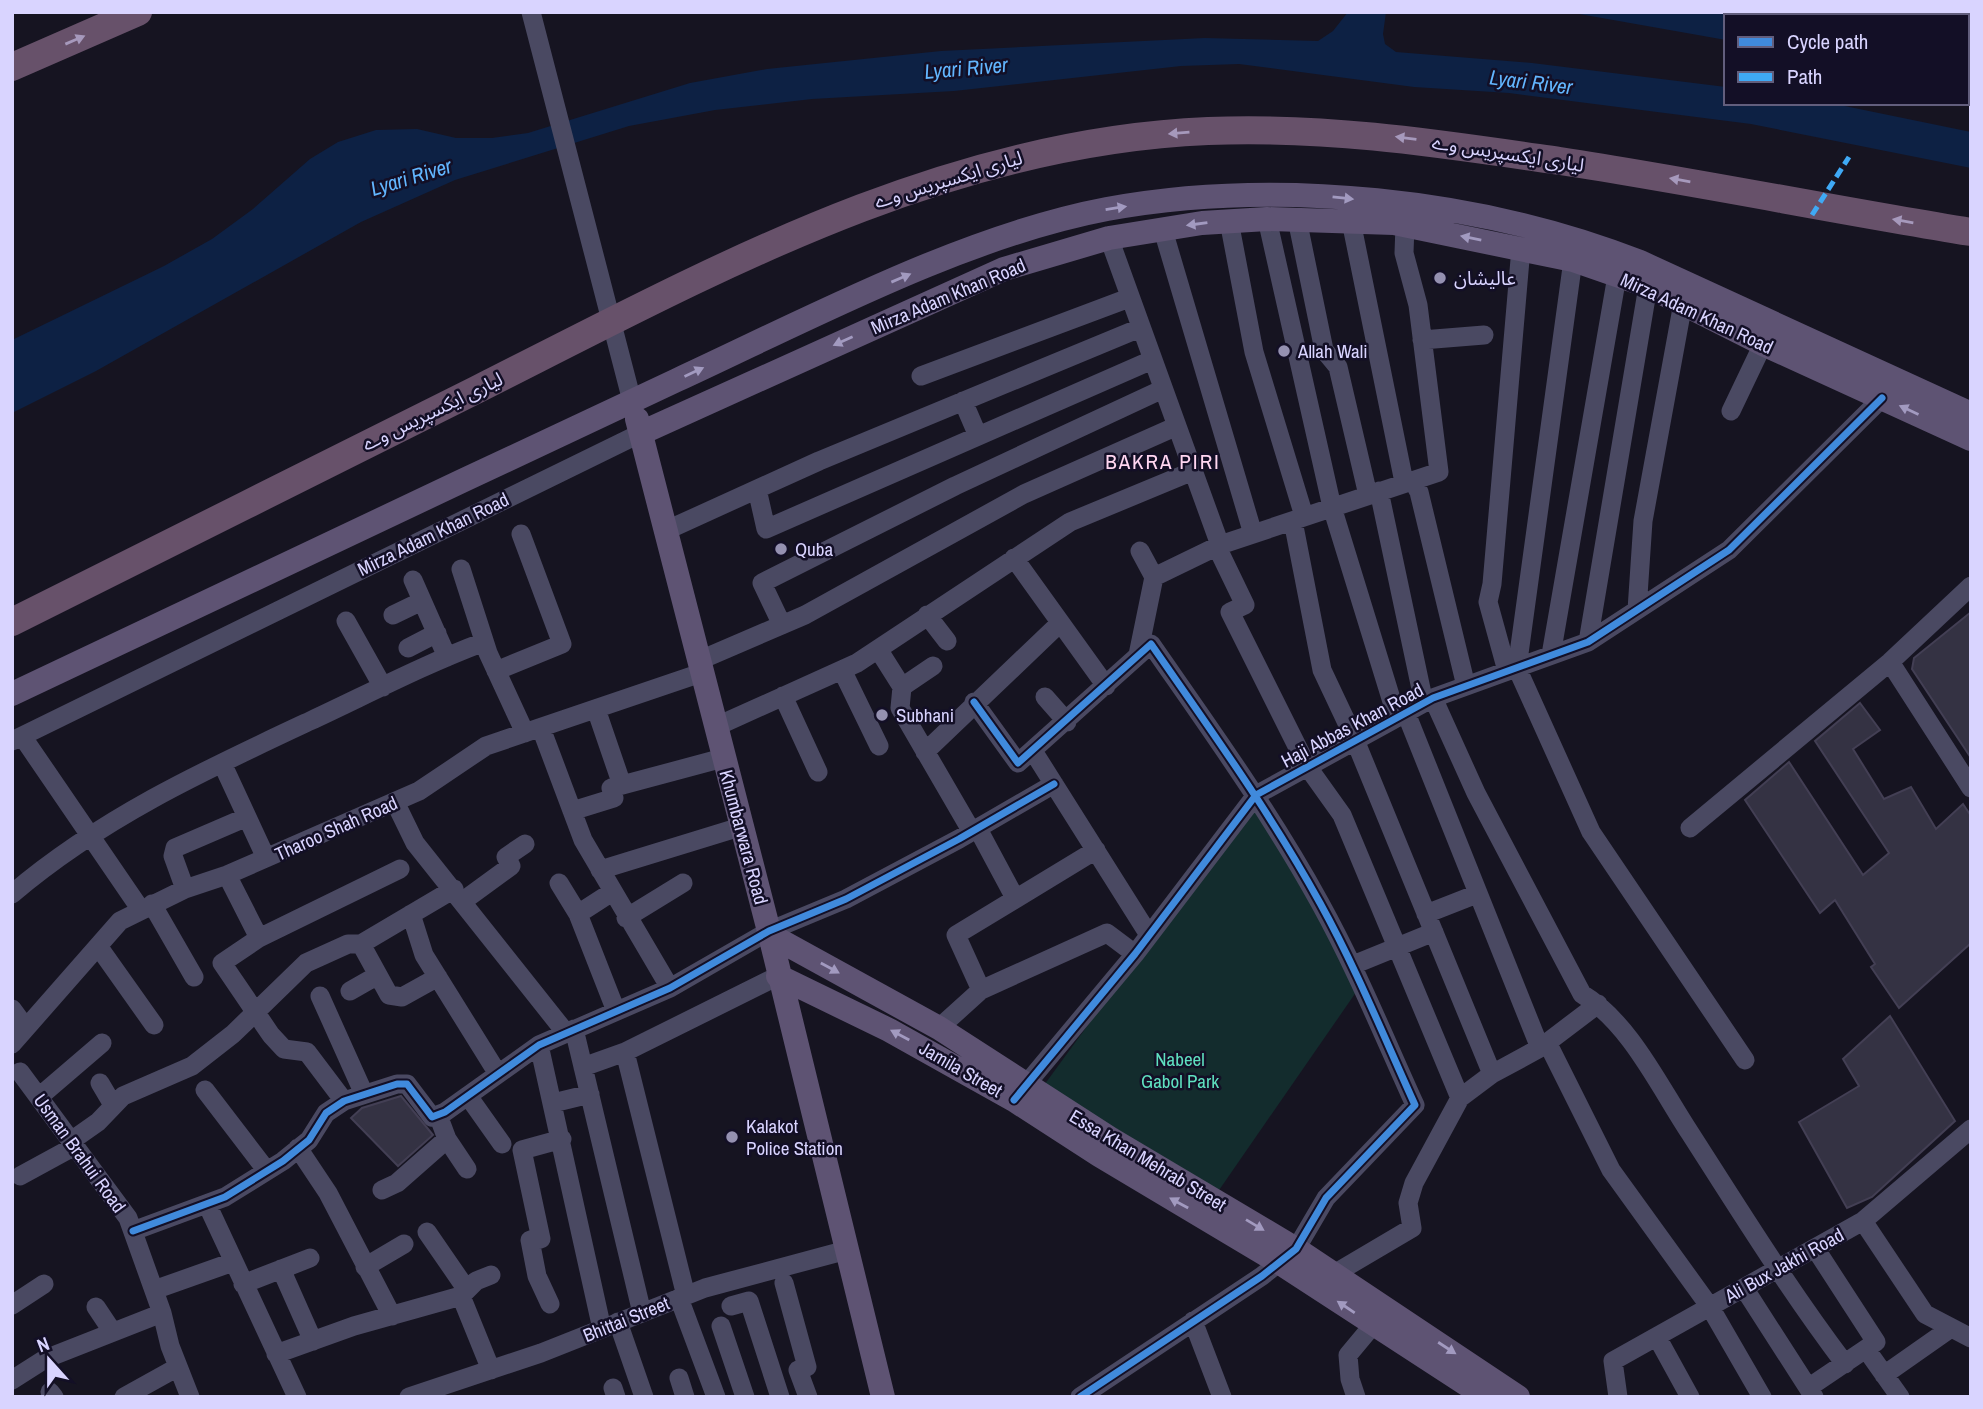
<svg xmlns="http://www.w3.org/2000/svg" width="1983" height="1409" font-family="'Archivo Narrow','Noto Sans Arabic',sans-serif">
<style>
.green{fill:#132c2d}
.water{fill:#0d2144}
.building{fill:#343243;stroke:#433f54;stroke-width:2}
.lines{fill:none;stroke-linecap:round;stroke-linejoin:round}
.minor{stroke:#4a4962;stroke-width:19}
.major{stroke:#5e5373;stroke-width:24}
.highway{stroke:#67516a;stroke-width:28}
.highway-bridge{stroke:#67516a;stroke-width:28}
.quiet{stroke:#3fa9f5;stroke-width:5;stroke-dasharray:10 5;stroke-linecap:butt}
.cycleway-casing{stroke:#130f26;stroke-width:11}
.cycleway{stroke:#408adc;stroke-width:7}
.oneway{fill:#a699bc}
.oneway2{fill:#a29ac0}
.poi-dot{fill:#9591b1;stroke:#130f26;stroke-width:2.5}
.labels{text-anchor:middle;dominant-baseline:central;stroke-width:5;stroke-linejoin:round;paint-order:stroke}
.street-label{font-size:19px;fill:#d9d4ff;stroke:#130f26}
.poi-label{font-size:19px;fill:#d9d4ff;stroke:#130f26;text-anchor:start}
.park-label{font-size:19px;fill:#5fe0c0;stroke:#130f26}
.water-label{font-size:21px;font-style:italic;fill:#62b6ff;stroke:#130f26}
.neighbourhood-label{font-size:21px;letter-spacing:2px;fill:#ffd6f0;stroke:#130f26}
</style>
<rect width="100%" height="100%" fill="#161421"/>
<path class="green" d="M1256 795 1361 985 1206 1209 1031 1103Z"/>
<path class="water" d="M1348 12H1386L1383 34 1385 44 1396 52 1532 63 1726 87V103H1830L1971 132V168L1751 124 1509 93 1414 87 1239 64 1181 66 954 91 812 99 715 110 629 126 455 180 361 222 96 371 12 413V340L164 266 212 239 253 209 310 159 338 142 376 130 417 129 456 138H492L528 133 690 83 767 69 941 51 1205 38 1318 41 1333 31Z
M1568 12H1861L1876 16H1726V40Z"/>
<path class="building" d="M1971 612V758L1912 669 1914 658Z
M1860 703 1880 730 1853 749 1884 799 1911 787 1936 829 1963 804 1971 816V943L1899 1008 1871 967 1875 964 1835 900 1820 913 1745 800 1789 762 1863 875 1889 853 1815 741Z
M1890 1016 1955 1121 1872 1197 1847 1208 1799 1122 1859 1086 1843 1059Z
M401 1096 433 1135 398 1166 351 1118 362 1108Z"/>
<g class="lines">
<path class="minor" d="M531 12 632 401
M1267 219 1332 507 1397 718
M1297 219 1324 350 1338 367 1368 495
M1229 221 1254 352 1304 516
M1351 221 1404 482
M1163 230 1253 534
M1109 238 1220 545
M1573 260 1517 668 1591 832 1745 1060
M1422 340 1484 335
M921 376 1129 298
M963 401 978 436
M1731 411 1763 344
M1413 481 1419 492 1466 686
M757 489 766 529 1152 360
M1379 491 1424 703
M1293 521 1322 670 1355 740 1492 1074
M665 531 819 461 1140 328
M1217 547 1245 605 1230 612 1307 766 1342 815 1460 1098
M1140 551 1154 577
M1014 558 1106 686
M461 569 488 653 525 733
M413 580 447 657
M1637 610 1643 521 1683 303
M393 615 422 601
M927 615 947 641
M346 621 383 687
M782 625 762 583 955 486 1163 389
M1588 642 1648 286
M408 648 437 633
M878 649 902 687 900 708 972 832
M1138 655 1154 577 1220 545 1439 472 1418 305 1404 253 1405 225
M1551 655 1617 276
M698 661 805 615 1024 494 1177 426
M1890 662 1971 788
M842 670 879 746
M496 671 562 644 521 534
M1507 671 1488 602 1492 584 1521 248
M902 687 933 666
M783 696 818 772
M1045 697 1067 722
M1433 698 1476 793 1582 994C1630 1023 1659 1086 1690 1133 1740 1211 1789 1290 1845 1364
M974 702 1018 763 1151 644C1210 729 1270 812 1320 903 1356 968 1384 1037 1415 1105L1326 1198 1296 1249 1262 1276 1080 1397
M596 709 622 785
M1406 713 1540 1048
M715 727 857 663 1070 522 1193 471
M541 728 583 840 670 988
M22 736 141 910
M12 741 641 433
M1033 751 1149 935
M925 752 1060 623
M222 763 266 858
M395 802 415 843 566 1033
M572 811 614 798 611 788 723 758
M1690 828 1890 662 1971 586
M978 829 1015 898
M600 870 740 827
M227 875 259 938
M559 883 578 914 616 1011
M185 889 173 856 175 848 247 817
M12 894C101 818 205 770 310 721 368 694 425 664 484 642
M463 901 511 866 506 857 525 844
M152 904 194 977
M411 914 424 955 498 1074
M578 914 612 892
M1426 914 1477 894
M626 918 683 883
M361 944 389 995 402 997 438 977
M98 946 154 1025
M1353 965 1434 932
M981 990 956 935 1096 850
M350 991 378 975
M320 996 364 1094
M12 1009 26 1028
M939 1028 981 990 1107 933 1135 954
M574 1029 642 1313
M1547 1042 1611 1170 1710 1307 1762 1397
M12 1044 120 921 185 889 227 875 419 791 486 746 701 673
M539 1045 602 1329
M625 1052 686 1296
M583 1067 625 1052 778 976
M20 1072 128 1218 162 1313 170 1346 190 1397
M100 1083 113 1105
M205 1090 267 1171
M1019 1093 1135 954 1256 795 1433 698 1588 642 1729 550 1882 398
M468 1096 502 1144
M39 1097 102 1043
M344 1101 307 1052 284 1049 271 1035 222 963 259 938 400 869
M553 1103 590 1094
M447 1139 467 1169
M71 1141 98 1122 123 1096 192 1066 233 1034 306 963 348 944H361L454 889
M298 1148 328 1193 392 1316
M20 1176 75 1146
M382 1190 397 1183 447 1139 438 1115
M207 1204 297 1397
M1863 1221 1925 1314 1971 1338
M133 1231 225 1197 283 1161 309 1140 326 1113 344 1101 397 1084H407L432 1117 445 1112 539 1045 670 988 769 931 846 899 959 839 1054 784
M427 1232 467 1290
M365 1267 404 1244
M281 1269 313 1341
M1324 1280 1412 1228 1408 1203 1414 1183 1460 1098 1492 1074 1540 1048 1598 1004
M784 1283 807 1367 798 1370 808 1397
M243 1284 310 1258
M1744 1288 1814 1397
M154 1290 233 1262
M461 1296 491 1370
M679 1298 716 1397
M550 1304 537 1276 530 1240 541 1239 522 1150 562 1139
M12 1305 44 1284
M731 1306 749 1301 780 1397
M96 1307 112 1331
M1193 1321 1222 1397
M618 1322 644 1397
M721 1326 745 1397
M1657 1337 1690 1397
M1866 1349 1900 1397
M276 1354 354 1326 461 1296 476 1281 491 1275
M1884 1375 1951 1328
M679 1378 685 1397
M12 1380 45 1359 162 1313
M613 1388 616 1397
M1808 1388 1876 1342 1815 1248
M50 1392 54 1397
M124 1397 178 1367
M409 1397 541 1353 705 1288 847 1250
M1356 1397 1350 1379 1348 1355 1373 1325
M1618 1397 1613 1361 1863 1221 1971 1129"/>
<path class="major" d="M637 419 770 935 883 1397
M641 433 1004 269 1109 238 1202 223 1267 219 1394 223 1573 260 1648 286 1763 344 1971 439
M12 694C233 589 455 484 677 380 809 319 964 236 1107 209 1276 178 1480 199 1640 262L1971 414
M770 935 939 1028 1111 1139 1296 1249 1518 1397
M778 976 889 1030 1014 1100 1099 1155 1280 1263 1486 1397"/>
<path class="highway" d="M12 67 138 12"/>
<path class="highway-bridge" d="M12 622C167 544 323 467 478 389 710 272 942 142 1208 131 1328 126 1442 144 1560 161 1698 182 1834 210 1971 232"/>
<path class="quiet" d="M1812 215 1849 157"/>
<defs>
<path id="cycleway" d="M974 702 1018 763 1151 644C1210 729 1270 812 1320 903 1356 968 1384 1037 1415 1105L1326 1198 1296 1249 1262 1276 1080 1397
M1014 1100 1135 954 1256 795 1433 698 1588 642 1729 550 1882 398
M133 1231 225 1197 283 1161 309 1140 326 1113 344 1101 397 1084H407L432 1117 445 1112 539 1045 670 988 769 931 846 899 959 839 1054 784"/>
</defs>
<use href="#cycleway" class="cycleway-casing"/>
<use href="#cycleway" class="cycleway"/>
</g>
<defs><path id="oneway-solid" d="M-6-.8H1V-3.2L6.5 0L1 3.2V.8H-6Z" transform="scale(1.75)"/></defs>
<g class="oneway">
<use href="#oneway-solid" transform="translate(75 40) rotate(-23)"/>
<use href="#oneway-solid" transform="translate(1179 133) rotate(175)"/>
<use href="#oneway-solid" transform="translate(1406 138) rotate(-173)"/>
<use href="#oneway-solid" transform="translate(1680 180) rotate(-170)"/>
<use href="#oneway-solid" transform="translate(1903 221) rotate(-170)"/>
</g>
<g class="oneway2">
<use href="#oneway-solid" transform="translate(1343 198) rotate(6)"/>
<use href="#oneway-solid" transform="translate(1116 208) rotate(-9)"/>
<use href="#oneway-solid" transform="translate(1197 224) rotate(172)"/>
<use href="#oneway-solid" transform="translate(1471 238) rotate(-169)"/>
<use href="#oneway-solid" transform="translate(901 278) rotate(-23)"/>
<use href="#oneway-solid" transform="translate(843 341) rotate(156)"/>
<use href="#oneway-solid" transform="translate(694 372) rotate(-25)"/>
<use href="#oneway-solid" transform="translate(1909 410) rotate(-155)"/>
<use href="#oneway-solid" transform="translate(830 968) rotate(29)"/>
<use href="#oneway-solid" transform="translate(900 1035) rotate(-152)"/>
<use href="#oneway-solid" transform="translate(1179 1203) rotate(-151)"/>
<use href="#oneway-solid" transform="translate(1255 1225) rotate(31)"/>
<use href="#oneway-solid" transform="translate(1346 1307) rotate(-146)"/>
<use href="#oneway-solid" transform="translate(1447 1348) rotate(33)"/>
</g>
<g class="poi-dot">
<circle cx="1440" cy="278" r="7"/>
<circle cx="1284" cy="351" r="7"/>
<circle cx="781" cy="549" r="7"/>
<circle cx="882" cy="715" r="7"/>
<circle cx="732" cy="1137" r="7"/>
</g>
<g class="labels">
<g class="street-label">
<text transform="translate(1508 153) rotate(9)">لیاری ایکسپریس وے</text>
<text transform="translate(948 179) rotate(-17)">لیاری ایکسپریس وے</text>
<text transform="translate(948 296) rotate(-23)">Mirza Adam Khan Road</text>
<text transform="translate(1697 313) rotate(25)">Mirza Adam Khan Road</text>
<text transform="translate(432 411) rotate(-26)">لیاری ایکسپریس وے</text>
<text transform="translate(433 534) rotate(-26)">Mirza Adam Khan Road</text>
<text transform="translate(1352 725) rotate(-28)">Haji Abbas Khan Road</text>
<text transform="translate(336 828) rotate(-24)">Tharoo Shah Road</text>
<text transform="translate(744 837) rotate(75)">Khumbarwara Road</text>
<text transform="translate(961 1069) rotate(30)">Jamila Street</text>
<text transform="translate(80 1153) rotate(54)">Usman Brahui Road</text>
<text transform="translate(1148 1160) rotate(31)">Essa Khan Mehrab Street</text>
<text transform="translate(1784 1265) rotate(-29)">Ali Bux Jakhi Road</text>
<text transform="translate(626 1319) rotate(-22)">Bhittai Street</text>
</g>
<g class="poi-label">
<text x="1454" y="278">عالیشان</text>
<text x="1298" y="351">Allah Wali</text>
<text x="795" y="549">Quba</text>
<text x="896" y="715">Subhani</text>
<text x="746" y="1126">Kalakot<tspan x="746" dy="22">Police Station</tspan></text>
</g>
<g class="park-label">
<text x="1180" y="1059">Nabeel<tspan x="1180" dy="22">Gabol Park</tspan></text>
</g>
<g class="water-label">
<text transform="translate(966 68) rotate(-5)">Lyari River</text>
<text transform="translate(1531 82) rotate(7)">Lyari River</text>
<text transform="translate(411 177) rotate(-17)">Lyari River</text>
</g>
<g class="neighbourhood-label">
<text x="1163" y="461">BAKRA PIRI</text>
</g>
</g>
<rect width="1983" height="1409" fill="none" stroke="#d9d4ff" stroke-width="28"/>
<rect x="1724" y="14" width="245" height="91" fill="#130f26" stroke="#625e7d" stroke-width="2"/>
<rect x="1738" y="37" width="35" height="10" fill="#408adc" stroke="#625e7d" stroke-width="2"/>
<text x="1787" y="49" font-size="21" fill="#d9d4ff">Cycle path</text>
<rect x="1738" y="72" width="35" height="10" fill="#3fa9f5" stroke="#625e7d" stroke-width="2"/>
<text x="1787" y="84" font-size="21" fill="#d9d4ff">Path</text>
<g transform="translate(49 1360) rotate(339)" stroke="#130f26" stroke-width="5" paint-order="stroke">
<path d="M0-5L12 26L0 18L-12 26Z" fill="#d9d4ff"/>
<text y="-10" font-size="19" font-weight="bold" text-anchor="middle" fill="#d9d4ff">N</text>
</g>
</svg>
